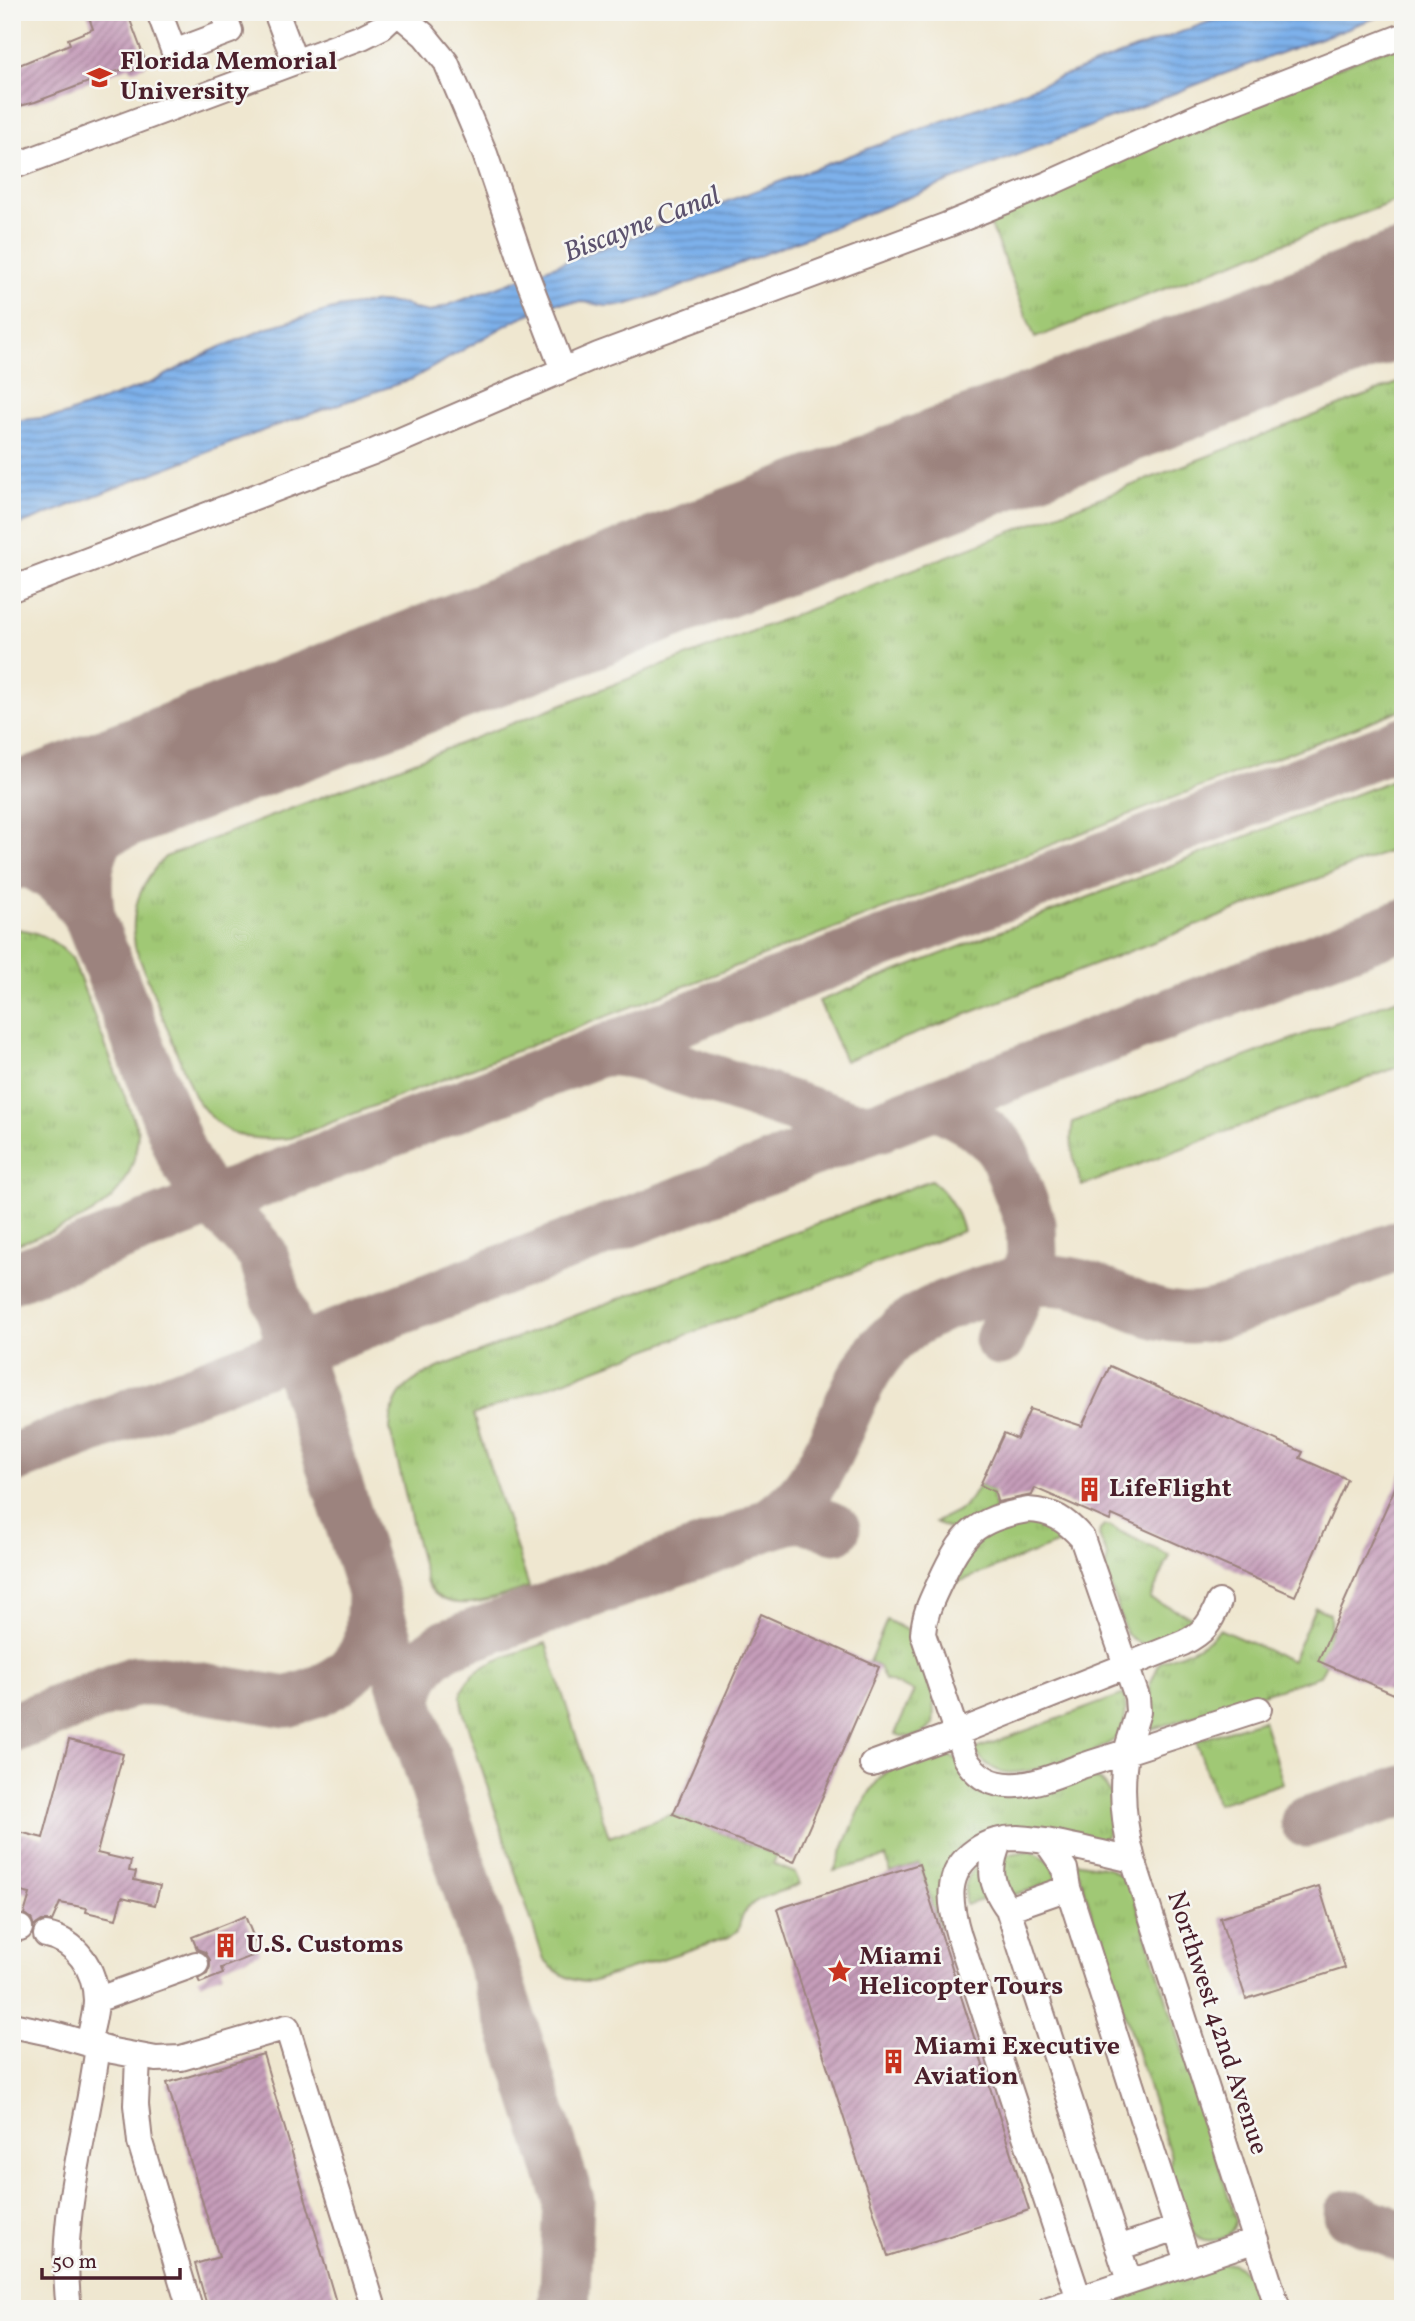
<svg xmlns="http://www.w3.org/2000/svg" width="1415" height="2321" font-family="Vollkorn,serif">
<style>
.grass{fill:url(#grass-tufts);stroke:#757450;stroke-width:2}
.water{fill:url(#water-rules);stroke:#64688a;stroke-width:2}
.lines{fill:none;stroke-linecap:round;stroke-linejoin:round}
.taxiway{stroke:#9c837e;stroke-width:51}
.runway{stroke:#9c837e;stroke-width:124}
.building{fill:url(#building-hatch)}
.minor-casing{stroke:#9c837e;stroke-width:28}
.path{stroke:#9c837e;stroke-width:3.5;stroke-dasharray:5 5;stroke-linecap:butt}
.minor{stroke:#fff;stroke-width:24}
.labels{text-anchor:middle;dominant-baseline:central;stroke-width:5;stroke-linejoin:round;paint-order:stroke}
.poi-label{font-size:26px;font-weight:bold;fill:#4a1f2b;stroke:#f6f6f2;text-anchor:start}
.street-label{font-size:26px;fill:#4a1f2b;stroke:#f6f6f2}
.water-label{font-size:28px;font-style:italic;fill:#5c526e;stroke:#f6f6f2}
</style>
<defs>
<pattern id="grass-tufts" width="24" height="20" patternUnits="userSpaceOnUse" patternTransform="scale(1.75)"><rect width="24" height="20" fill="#a0c874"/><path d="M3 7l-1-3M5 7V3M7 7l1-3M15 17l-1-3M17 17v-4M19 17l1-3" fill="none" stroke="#8bab65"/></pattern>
<pattern id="water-rules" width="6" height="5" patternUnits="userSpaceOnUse" patternTransform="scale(1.75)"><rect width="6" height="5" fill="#7db0ea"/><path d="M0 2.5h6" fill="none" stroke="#688fbe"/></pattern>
<pattern id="building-hatch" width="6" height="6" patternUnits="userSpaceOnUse" patternTransform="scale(1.75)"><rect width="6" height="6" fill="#c59cb9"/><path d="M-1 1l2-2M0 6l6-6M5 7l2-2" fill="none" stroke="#a27f97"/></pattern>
</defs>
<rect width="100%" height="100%" fill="#f6f6f2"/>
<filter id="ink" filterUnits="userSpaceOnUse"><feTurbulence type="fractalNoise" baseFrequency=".0143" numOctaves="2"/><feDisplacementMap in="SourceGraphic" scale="14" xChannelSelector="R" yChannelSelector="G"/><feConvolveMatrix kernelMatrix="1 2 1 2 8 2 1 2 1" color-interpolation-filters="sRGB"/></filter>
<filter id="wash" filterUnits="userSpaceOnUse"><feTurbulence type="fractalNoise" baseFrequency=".00686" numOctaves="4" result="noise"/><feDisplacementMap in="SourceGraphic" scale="28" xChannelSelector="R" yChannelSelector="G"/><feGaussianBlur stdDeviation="1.57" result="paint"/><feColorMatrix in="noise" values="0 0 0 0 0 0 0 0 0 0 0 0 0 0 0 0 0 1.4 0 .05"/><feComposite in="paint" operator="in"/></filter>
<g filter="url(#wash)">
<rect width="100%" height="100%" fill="#efe7d0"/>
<path class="grass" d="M1403 42V198L1035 338 987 216 1217 115Z
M1403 381V709L291 1138C243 1142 222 1136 194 1096L135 947C130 910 139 884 165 857Z
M1403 776V846L845 1061 819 1001Z
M12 929C35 929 56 941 72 958L138 1131C135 1211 75 1222 12 1246Z
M1403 997V1065L1082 1186C1075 1165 1068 1144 1073 1122Z
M931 1180C949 1194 957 1210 963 1231L473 1415 529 1587C497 1597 444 1621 426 1581L390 1430C391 1392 408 1382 440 1367Z
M980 1485 992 1490 995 1510 955 1531 935 1522 963 1508Z
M1023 1522C1042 1521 1053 1528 1067 1540L953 1584C972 1542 977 1535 1023 1522Z
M1104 1526H1109L1170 1556 1150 1599 1201 1621C1187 1628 1158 1647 1144 1645 1137 1644 1131 1638 1126 1633L1105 1569 1108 1557 1099 1536 1100 1530Z
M1315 1607 1330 1614C1331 1637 1332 1656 1320 1676L1146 1731 1150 1716V1684L1160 1662C1179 1654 1207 1647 1219 1629L1292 1661Z
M887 1620 912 1633C913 1648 920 1657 925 1670 933 1687 935 1706 933 1725 922 1737 911 1740 895 1734L914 1691 885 1680 879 1667 869 1662Z
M546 1643 609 1837 673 1814 777 1855 773 1864 795 1873 800 1884C772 1897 745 1894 738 1930L729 1937 591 1982C573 1983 556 1973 544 1960L465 1718C464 1712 460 1703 461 1696 465 1664 520 1652 546 1643Z
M1124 1694C1127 1708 1127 1722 1118 1735 1107 1753 1024 1777 1003 1772 990 1769 982 1761 974 1750Z
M1263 1720 1283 1783 1217 1804 1196 1741Z
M940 1752 957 1759 969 1777 1089 1776C1094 1778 1100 1779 1104 1784 1118 1799 1118 1831 1099 1841 1058 1834 1012 1816 974 1838 967 1842 958 1848 955 1856 948 1877 948 1903 944 1925L939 1927 919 1864 891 1873 886 1857 834 1871C847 1843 865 1782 893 1768 907 1761 925 1757 940 1752Z
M1026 1851 1034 1852 1051 1862 1057 1881 1010 1896 1001 1882 1006 1855Z
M985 1859 989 1898 966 1905C961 1886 969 1869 985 1859Z
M1069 1861 1109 1868 1130 1883 1236 2220C1234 2229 1230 2236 1220 2239 1192 2247 1184 2219 1178 2199 1173 2184 1168 2172 1171 2157L1079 1874Z
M1232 2263C1253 2273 1259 2288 1266 2309H1082L1221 2264Z"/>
<path class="water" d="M1235 12H1391L1221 75 667 292 625 305 606 306 584 302 556 303 519 318 412 379 267 429 12 528V421L61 416 153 382 211 351 273 326 337 308 378 302 405 304 414 309 430 312Z"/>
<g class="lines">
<path class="taxiway" d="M153 774C123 797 97 826 89 865 85 882 88 901 90 919L182 1155C191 1172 200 1188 213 1202 231 1221 247 1234 263 1255L569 2200 564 2309
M12 857C48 866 71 888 90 919
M602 1051H618L645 1057 851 1126 879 1127
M938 1104 973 1123 998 1144 1005 1156 1031 1224 1032 1258 1000 1340
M12 1278 1403 742
M12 1459 1403 924
M758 1529C793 1516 799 1512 835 1529
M408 1704C410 1675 423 1659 447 1644 523 1617 598 1591 673 1562 714 1547 761 1535 793 1504 812 1486 821 1467 832 1444 860 1381 872 1339 939 1308 985 1288 1042 1269 1091 1288 1124 1301 1155 1319 1192 1318 1223 1317 1254 1301 1283 1290 1323 1275 1363 1259 1403 1244
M12 1728 135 1681H161L287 1702 315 1693 336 1682 350 1671 363 1655 370 1637 372 1596
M1306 1822 1403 1791
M1349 2215 1403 2237"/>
<path class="runway" d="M12 828 1403 293"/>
</g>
<g id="blocks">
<path class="building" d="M87 12H127L147 65 132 71 129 67 35 102 12 108V68L70 44 68 39 93 29Z
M1110 1366 1303 1452 1300 1458 1347 1479 1295 1596 1112 1515 1110 1521 1035 1488 1032 1495 997 1502 995 1492 980 1485 1004 1433 1017 1439 1030 1409 1082 1426Z
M1403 1470V1698L1318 1661Z
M761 1614 879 1667 794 1862 673 1814Z
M69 1740 123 1754 97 1853 131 1861 129 1871 136 1872 134 1880 160 1886 155 1905 122 1897 116 1919 86 1912 87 1908 60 1903 52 1921H42L34 1926 31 1918 24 1914 30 1894 12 1890V1830L43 1838Z
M919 1864 1029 2210 888 2256 777 1909Z
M1319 1886 1345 1968 1246 1999 1220 1918Z
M245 1916 260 1953 221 1968 223 1974 200 1983 198 1979 207 1974 210 1967V1960L205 1952 197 1949 192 1937Z
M263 2054 338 2309H208L195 2264 219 2257 167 2083Z"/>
</g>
</g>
<g filter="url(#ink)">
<use href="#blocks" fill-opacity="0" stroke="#9c837e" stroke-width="2"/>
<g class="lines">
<defs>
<path id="minor" d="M159 12 174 52 230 31 223 12
M276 12 295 62
M398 13 424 35 446 62 485 154 525 271 563 370
M12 167 362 37 382 27 398 12
M12 589 373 452 598 355 947 225 1050 183 1203 114 1403 36
M1028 1510C1053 1511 1066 1520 1082 1538L1137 1697 1138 1712 1126 1752C1110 1757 1094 1762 1079 1767 1040 1782 992 1803 965 1758L923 1634C924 1614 932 1599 940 1582 962 1534 975 1519 1028 1510Z
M1259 1709 1126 1752C1120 1789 1123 1823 1133 1860L1278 2309
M872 1764 957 1733 1183 1643C1205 1632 1210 1624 1219 1602
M1000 1840C988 1869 989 1883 1008 1909L1129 2281
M1047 1843 1065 1869 1068 1888 1188 2262
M1008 1909 1068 1888
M12 1926 20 1928
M46 1935C77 1941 95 1969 96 2000 96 2014 91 2029 88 2044
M96 2000 196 1964
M12 2025 54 2034 113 2051 156 2059 181 2058 287 2027 374 2309
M138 2057 136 2105 140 2142 190 2309
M1118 2248 1177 2228
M1079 2299 959 1936C949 1902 944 1872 976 1850 987 1842 1003 1838 1017 1838 1055 1840 1095 1852 1133 1860
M69 2309C57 2218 87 2135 98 2046
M1049 2309 1256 2240"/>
</defs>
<use href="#minor" class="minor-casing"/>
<path class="path" d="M12 2059H13"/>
<use href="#minor" class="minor"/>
</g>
</g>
<defs>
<symbol id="university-bare" viewBox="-9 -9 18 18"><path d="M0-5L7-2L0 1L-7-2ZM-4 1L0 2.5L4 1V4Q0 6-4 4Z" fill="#c8321e" stroke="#f6f6f2" stroke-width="2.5" paint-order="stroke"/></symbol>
<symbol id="building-bare" viewBox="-9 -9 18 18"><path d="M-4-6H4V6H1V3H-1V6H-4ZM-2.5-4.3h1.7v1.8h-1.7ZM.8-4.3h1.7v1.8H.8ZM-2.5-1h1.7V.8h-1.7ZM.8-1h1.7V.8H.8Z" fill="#c8321e" stroke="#f6f6f2" stroke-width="2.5" paint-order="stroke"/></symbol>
<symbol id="sight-bare" viewBox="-9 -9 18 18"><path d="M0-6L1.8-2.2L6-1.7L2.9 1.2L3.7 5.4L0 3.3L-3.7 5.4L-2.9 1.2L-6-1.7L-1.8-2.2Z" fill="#c8321e" stroke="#f6f6f2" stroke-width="2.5" paint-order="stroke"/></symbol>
</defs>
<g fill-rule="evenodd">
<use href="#university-bare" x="82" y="60" width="35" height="35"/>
<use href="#building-bare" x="1072" y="1472" width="35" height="35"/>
<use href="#building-bare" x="208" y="1928" width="35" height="35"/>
<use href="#sight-bare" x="822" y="1954" width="35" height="35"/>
<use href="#building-bare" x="876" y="2044" width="35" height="35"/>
</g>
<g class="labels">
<g class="poi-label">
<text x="120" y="62">Florida Memorial<tspan x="120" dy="30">University</tspan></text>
<text x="1109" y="1489">LifeFlight</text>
<text x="246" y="1945">U.S. Customs</text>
<text x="859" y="1957">Miami<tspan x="859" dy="30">Helicopter Tours</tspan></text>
<text x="914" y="2047">Miami Executive<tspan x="914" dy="30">Aviation</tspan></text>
</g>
<g class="street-label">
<text transform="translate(1217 2023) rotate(72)">Northwest 42nd Avenue</text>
</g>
<g class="water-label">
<text transform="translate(642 225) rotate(-21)">Biscayne Canal</text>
</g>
</g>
<rect width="1415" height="2321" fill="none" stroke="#f6f6f2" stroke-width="42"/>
<path d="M42 2268v10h138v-10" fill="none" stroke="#4a1f2b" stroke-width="3.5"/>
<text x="52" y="2268" font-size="21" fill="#4a1f2b" stroke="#f6f6f2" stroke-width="5" paint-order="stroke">50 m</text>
</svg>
